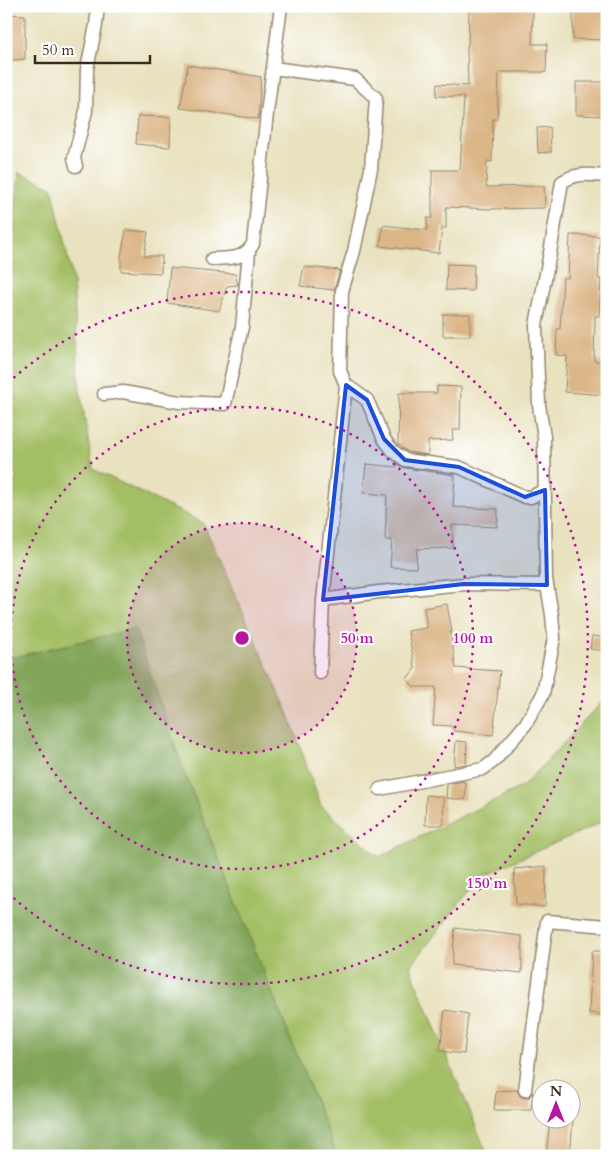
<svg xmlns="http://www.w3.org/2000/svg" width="613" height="1162" font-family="Cardo,serif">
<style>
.green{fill:#a3be64;stroke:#6f7441}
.forest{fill:#82a55a;stroke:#5e683c}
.building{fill:#dbb687}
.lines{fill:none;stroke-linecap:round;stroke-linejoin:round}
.street-casing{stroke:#92866e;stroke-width:15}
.street{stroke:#fff;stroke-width:12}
.marked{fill:#1d4ed8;fill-opacity:0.2;stroke:#1d4ed8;stroke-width:4;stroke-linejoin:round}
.ring{fill:none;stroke:#b5179e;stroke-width:2.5;stroke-dasharray:2.5 5}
.centre{fill:#b5179e;stroke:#fff;stroke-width:2.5}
.ring-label{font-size:15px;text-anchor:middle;font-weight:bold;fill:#b5179e;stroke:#fff;stroke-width:4;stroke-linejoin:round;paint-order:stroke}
</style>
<rect width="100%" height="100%" fill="#fff"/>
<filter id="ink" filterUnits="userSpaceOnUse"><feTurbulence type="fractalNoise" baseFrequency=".02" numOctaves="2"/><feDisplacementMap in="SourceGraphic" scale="10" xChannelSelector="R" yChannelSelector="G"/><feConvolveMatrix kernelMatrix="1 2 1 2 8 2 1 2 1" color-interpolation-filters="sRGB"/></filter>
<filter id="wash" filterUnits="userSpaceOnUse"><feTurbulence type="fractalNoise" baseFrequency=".0096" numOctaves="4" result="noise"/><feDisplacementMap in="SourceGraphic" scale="20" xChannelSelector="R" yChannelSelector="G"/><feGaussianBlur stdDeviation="1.12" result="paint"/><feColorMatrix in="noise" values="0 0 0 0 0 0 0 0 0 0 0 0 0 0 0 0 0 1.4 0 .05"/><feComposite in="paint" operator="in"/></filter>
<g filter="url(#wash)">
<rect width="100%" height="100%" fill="#e9e2bf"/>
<path class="green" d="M19 172 52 187 73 280 80 390 93 469 203 523 289 715 321 806 379 857 523 786 607 697V820L481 876 410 967 488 1156H337L181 764 135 630 6 659V485L17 479 13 473 6 398V300Z"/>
<path class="forest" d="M135 629 181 764 337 1156H6V659Z"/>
<g id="blocks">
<path class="building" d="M469 6H533L532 44H547L546 72H499L497 119H493L492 162 487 161 486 187 544 186 545 208 491 209 446 207V228H442L439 253 380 246 383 225 427 230V218H432V170H460L464 97 436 96 437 84 468 86 467 45H468Z
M573 6H607V40L573 39Z
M6 14 25 15V59L6 61Z
M188 65 261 77 258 119 180 108Z
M576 82H607V116L576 115Z
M138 116 171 117 170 147 136 144Z
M550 127 551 152 538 153 537 128Z
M126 230 148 232 144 256H162L161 273 121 271V256Z
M570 235 600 236 598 279H601L599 316H595L594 361 607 362V395L565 392 567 356 556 355 557 329H560L563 277 568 278Z
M447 264 474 265 473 291 446 290Z
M304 267 340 270 334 290 300 286Z
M170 268 235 274 238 285 227 286 219 311 167 303Z
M443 314H470V336H443Z
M437 386 461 387 460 430H452L453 440 428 441V455L408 452 398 444 399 393H437Z
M366 464 397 467V464L404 468 455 475 453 507 498 509 497 527 452 525 453 548 417 549 416 568 390 567 392 540H385L387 495 363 493Z
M447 604 452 632H450L456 668 500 671 493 735 454 731 451 726 433 725 436 687H414L407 679 415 668 408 631 427 628 424 608Z
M592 636 607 638V651L590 649Z
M456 741 467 742 466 764 454 766Z
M464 781V783H466L465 800 446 798 447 784Z
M426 795 443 797 444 825H425Z
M546 866 545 907 516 904 514 869Z
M455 928 522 936V973L452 965Z
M592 951H607V1015L589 1013Z
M445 1010 468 1014 464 1054 440 1051Z
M517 1090 520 1096 524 1098 529 1097 533 1092 531 1110H494L496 1091Z
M550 1120H573L570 1156H546Z"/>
</g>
</g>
<g filter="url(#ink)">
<use href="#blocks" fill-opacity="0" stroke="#92866e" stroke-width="1"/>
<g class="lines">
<defs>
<path id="street" d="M273 68 355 79 376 98 371 169 354 251 342 291 340 371 346 385 367 400 384 439 393 451 405 460 459 467 525 497H531L545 490
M76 166 74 158 86 111 87 69 96 25 98 6
M212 259C229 258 244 260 253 244L267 113 281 6
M346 385 323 600 379 592 464 584 547 585
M104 394 123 392 179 402 225 404 242 327 249 252
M320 673 323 600
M380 789 483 769 494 761 525 725 543 694 554 638 552 615 546 579 544 437 539 405 536 325 550 253 562 182C577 172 589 175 607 176
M525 1090 547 921 607 926"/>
</defs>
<use href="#street" class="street-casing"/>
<use href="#street" class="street"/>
</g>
</g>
<path class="marked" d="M346 385 367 400 384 439 405 460 459 467 525 497 545 490 547 585 464 584 323 600Z"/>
<circle cx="242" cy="638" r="115" fill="#b5179e" fill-opacity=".12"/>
<g class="ring">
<circle cx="242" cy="638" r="115"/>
<circle cx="242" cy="638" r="231"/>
<path d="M8 383A346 346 0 1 1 8 893"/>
</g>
<circle cx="242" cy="638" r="8" class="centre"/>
<g class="ring-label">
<text x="357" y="643">50 m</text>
<text x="473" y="643">100 m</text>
<text x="487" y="888">150 m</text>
</g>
<rect width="613" height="1162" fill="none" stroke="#fff" stroke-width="25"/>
<g transform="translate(556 1104)"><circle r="24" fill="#ffffff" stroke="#b1aaa5"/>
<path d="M0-4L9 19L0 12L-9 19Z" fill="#b5179e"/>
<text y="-8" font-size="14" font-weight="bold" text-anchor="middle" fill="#3b2a1e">N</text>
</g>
<path d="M35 55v8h115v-8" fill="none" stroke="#3b2a1e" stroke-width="2.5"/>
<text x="42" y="55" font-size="15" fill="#3b2a1e" stroke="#ffffff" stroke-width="4" paint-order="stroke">50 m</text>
</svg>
